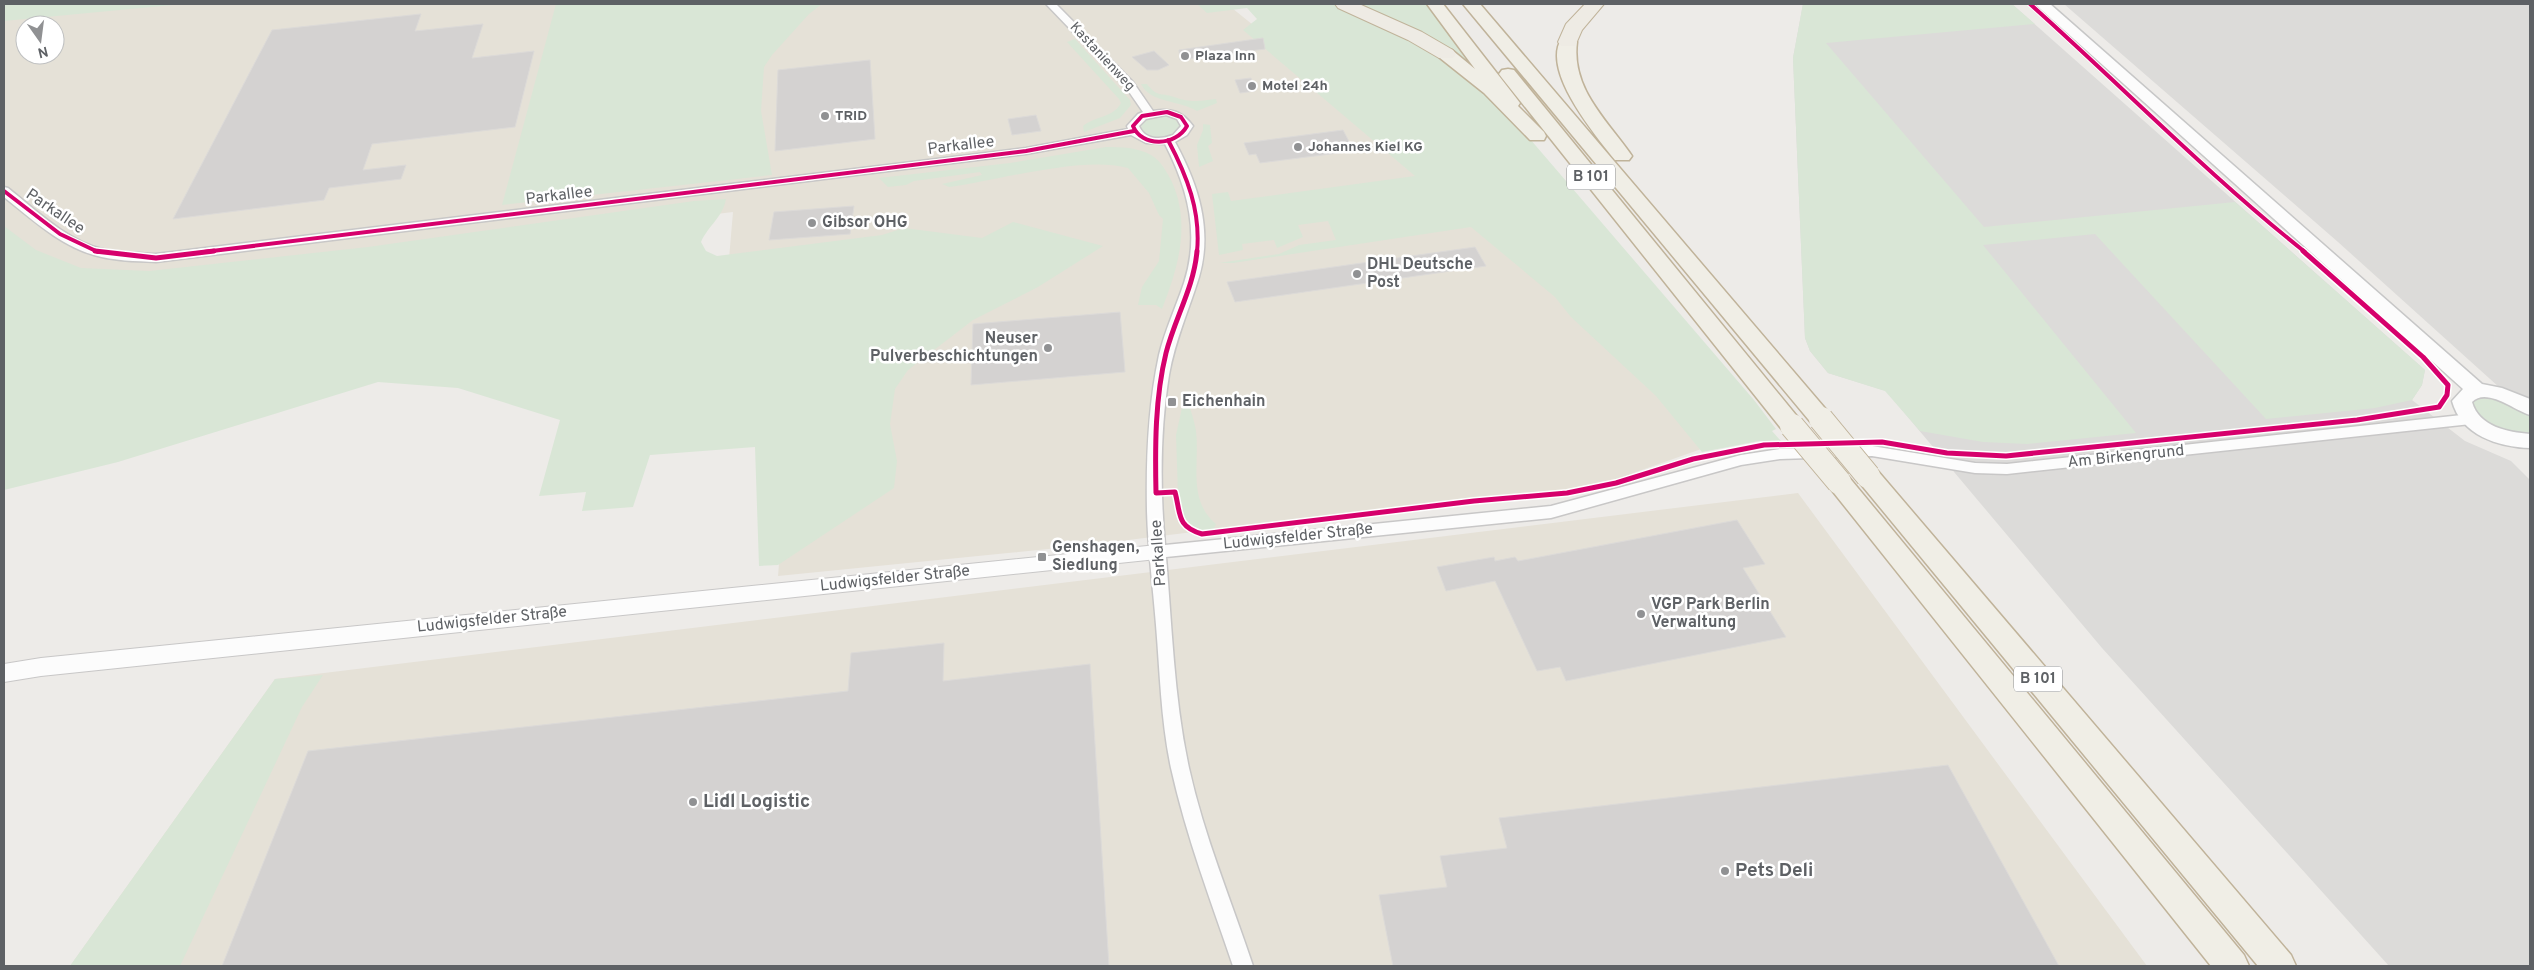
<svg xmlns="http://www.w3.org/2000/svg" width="2534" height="970" font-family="Overpass,sans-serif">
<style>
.commercial{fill:#e5e1d7;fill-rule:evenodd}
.industrial{fill:#dcdbd9}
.green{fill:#d9e6d6}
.building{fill:#d4d2d1;stroke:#dcdad8}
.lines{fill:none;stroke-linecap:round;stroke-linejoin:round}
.minor-casing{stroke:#c8c7c7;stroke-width:3}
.tertiary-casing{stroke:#c8c7c7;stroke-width:2}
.secondary-casing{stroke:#c7c7c7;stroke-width:3}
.trunk-casing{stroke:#c0b39a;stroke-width:3}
.motorway-casing{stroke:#c0b39a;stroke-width:2}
.minor{fill:#fcfcfc;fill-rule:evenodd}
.tertiary{fill:#fcfcfc;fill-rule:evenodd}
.secondary{fill:#fcfcfc;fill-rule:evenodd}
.trunk{fill:#f0eee6;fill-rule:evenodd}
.motorway{fill:#eeebe4;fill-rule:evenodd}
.trunk-bridge-casing{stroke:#c0b39a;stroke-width:26;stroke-linecap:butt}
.trunk-bridge{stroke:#f0eee6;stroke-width:24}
.cycleway-far1-casing{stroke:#fff;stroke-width:6}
.cycleway-casing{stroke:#fff;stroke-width:8}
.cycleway-far1{stroke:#d6006c;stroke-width:4}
.cycleway{stroke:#d6006c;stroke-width:5}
.poi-dot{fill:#909193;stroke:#fff;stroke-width:2}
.labels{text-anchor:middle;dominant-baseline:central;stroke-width:5;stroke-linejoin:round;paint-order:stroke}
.far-poi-label{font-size:14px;font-weight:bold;fill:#5e6165;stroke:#fff;text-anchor:start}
.far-street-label{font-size:14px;fill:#5e6165;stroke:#fff}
.shield{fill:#fff;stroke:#8e9093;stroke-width:1}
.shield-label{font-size:15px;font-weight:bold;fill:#5e6165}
.street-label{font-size:16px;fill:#5e6165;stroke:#fff}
.poi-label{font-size:16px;font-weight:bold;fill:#5e6165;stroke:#fff;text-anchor:start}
.near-poi-label{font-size:19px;font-weight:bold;fill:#5e6165;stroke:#fff;text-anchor:start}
</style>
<rect width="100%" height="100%" fill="#edebe8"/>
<path class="commercial" d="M4 4H1227L1367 117 1727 440 1636 472 1601 486 1413 505 1088 545 778 576 781 539 729 259 733 212 104 289 4 247ZM25 25H55V55H25Z
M1798 493 2147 966H70L275 679Z"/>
<path class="industrial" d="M1803 4H2012L2425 370 2422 385 2412 400 2465 441 2511 461 2530 480V966H2389L2102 648 1886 391 1828 373 1810 351 1805 338 1793 58Z
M2064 4H2530V415L2338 242Z"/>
<path class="green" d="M4 4H183L4 21Z
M556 4H822L809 14 772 55 764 67 761 111 772 175 502 205Z
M1197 4H1335L1421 43 1493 96 1754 400 1776 429 1772 431 1781 441H1759L1702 452 1656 396 1571 317 1555 297 1471 227 1233 263H1219L1279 254 1299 245 1336 240 1328 221 1298 225 1303 237 1277 248 1274 240 1242 244 1243 250 1219 255 1212 194 1228 192 1231 201 1415 176 1243 30 1257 19 1247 8 1207 13Z
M1354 4H1430L1485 75 1446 48Z
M1803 4H2012L2035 24 1826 43 1984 227 2235 202 2425 370 2422 385 2412 400 2375 408 2266 419 2095 234 1983 245 2136 433 2027 444 1983 442 1920 431 1885 391 1828 373 1810 351 1805 338 1793 58Z
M1075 39 1130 100 1131 105 1120 118 1084 132 1083 126C1095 116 1113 118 1121 103L1119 99 1067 42Z
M1141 84H1147C1158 98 1160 92 1174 97 1191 103 1198 101 1216 99L1217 103 1197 111C1179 100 1150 103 1141 84Z
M1159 116 1171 117 1179 123V129C1170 139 1154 139 1144 133L1141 126 1147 119Z
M1203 124 1210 125 1212 143 1208 146 1213 161 1199 167 1197 145 1203 130Z
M1106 147C1122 147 1136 147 1151 155 1161 161 1167 172 1172 182 1191 225 1178 268 1162 309L1156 305H1138L1142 287 1159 261 1163 219 1159 215 1149 193 1128 168C1083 155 997 181 949 187L942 184 982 175 980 172 914 181 906 185 888 187 879 178 1010 163Z
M726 199C723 217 708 226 701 242L706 251 717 256 882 235 904 228 982 238 1013 222 1103 246 1038 287 973 320 908 370 895 389 890 424 897 461 894 488 778 565 759 566 755 447 650 455 633 507 582 511 586 492 539 496 560 420 458 388 378 382 118 462 4 490V226L36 250 81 268 149 271 368 247 694 201Z
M1185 394C1189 406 1194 418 1196 431 1200 463 1187 500 1216 524L1213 531H1197L1184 521 1178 494 1176 435Z
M2485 397H2494L2528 411 2530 414V435H2511L2478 419 2472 404 2474 400Z
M323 675 302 707 180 966H70L275 679Z"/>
<path class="building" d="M421 14 415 31 483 24 472 58 534 51 515 127 372 144 363 170 406 165 401 179 329 188 324 200 173 219 272 30Z
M1263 38 1265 49 1180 60 1179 50Z
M1154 51 1169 65 1158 70H1147L1132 57Z
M870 60 875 139 775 151 778 70Z
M1251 78 1255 91 1240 93 1235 80Z
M1036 115 1041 131 1012 135 1008 119Z
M1343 130 1354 151 1260 163 1256 154 1249 155 1244 143Z
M854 206 850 234 769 240 774 212Z
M1475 247 1486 266 1235 302 1227 282Z
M1120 312 1125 372 971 385 973 324Z
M1737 520 1765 564 1743 568 1786 637 1566 681 1560 667 1537 671 1495 581 1446 591 1437 567 1494 557 1495 561 1515 557 1518 561Z
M944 643 943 681 1090 664 1109 966H222L308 751 848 691 851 653Z
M1948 765 2059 966H1393L1379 895 1447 887 1440 856 1507 848 1499 818Z"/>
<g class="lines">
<defs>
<path id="minor" d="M1046 4H1056L1133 82 1153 111C1171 108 1182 111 1193 126L1187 135 1175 142C1198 184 1213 229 1199 277 1189 310 1175 340 1169 375 1160 431 1160 489 1165 545L1551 506 1741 455 1780 449 1872 446 1975 463 2007 464 2471 414 2478 419 2471 424 2007 474 1975 473 1872 456 1780 459 1741 465 1551 518 1166 557C1172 627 1174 699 1189 768 1204 836 1231 900 1253 966H1233C1211 901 1186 836 1171 768 1161 721 1160 673 1156 625 1153 587 1148 549 1147 511 1146 459 1148 406 1159 355 1165 330 1176 307 1184 283 1200 234 1188 189 1165 144L1146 143 1131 135 1026 154 156 262C136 261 114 261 94 255 59 245 32 219 4 197V187L8 188C37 211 66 240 102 249 119 253 138 253 156 254L1026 148 1128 129 1127 126 1138 114 1143 112 1125 86ZM1166 115 1177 119 1181 126 1173 135C1160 140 1145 140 1139 126L1146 119Z"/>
<path id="tertiary" d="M1157 545 1164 547 1167 552 1164 557 1157 559 41 676 4 682V664L41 658Z"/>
<path id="secondary" d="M2035 4H2050L2482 384 2502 388 2530 399V415C2515 411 2487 387 2472 402 2479 427 2508 432 2530 434V448C2498 447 2461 435 2452 401L2463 389Z"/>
<path id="trunk" d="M1427 4H1443L1517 99 1520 103 1518 106 1544 132 1546 136 1544 140H1530L1484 93 1440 58 1437 54 1440 50H1452L1475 69Z
M1463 4H1480L1829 413 1833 419 1829 425 1821 427 1813 425Z
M1568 37 1574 38 1577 42C1571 89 1607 120 1632 156L1629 160H1615C1596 136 1540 70 1562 38Z
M1508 69 1514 70 1800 420 1804 426 1800 432 1792 434 1784 432 1502 78 1499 74 1502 70Z
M1868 467 1877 470 2291 955 2296 966H2258L1859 482 1856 476 1859 470Z
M1839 473 1848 476 2244 955 2249 966H2211L1830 488 1827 482 1830 476Z"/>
<path id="motorway" d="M1335 4H1359L1422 32 1453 50 1456 54 1453 58H1439L1408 40 1338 8Z
M1585 4H1604L1582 30 1575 46H1561L1558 42 1566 24Z"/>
</defs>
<use href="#minor" class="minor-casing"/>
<use href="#tertiary" class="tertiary-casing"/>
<use href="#secondary" class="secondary-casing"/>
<use href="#trunk" class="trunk-casing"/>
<use href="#motorway" class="motorway-casing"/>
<use href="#minor" class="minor"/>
<use href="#tertiary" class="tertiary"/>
<use href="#secondary" class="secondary"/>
<use href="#trunk" class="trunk"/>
<use href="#motorway" class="motorway"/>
<defs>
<path id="trunk-bridge" d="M1821 419 1868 476
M1792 426 1839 482"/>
</defs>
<use href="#trunk-bridge" class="trunk-bridge-casing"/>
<use href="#trunk-bridge" class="trunk-bridge"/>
<defs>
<path id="cycleway-far1" d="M2030 4C2122 86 2208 175 2305 252
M1167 112 1181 117 1187 126C1176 146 1142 148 1133 126L1142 116Z
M1168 140C1187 176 1201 211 1197 252
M4 191 60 234 98 252
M204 252 1026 151 1134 131"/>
<path id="cycleway" d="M95 251 156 258 214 251
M1197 251C1194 287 1175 318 1166 353 1155 398 1155 446 1156 493L1175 492C1181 514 1176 526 1202 534L1474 501 1567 493 1616 483 1693 459 1764 445 1882 442 1947 453 2006 456 2357 420 2439 407 2447 395 2448 385 2423 357 2303 251"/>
</defs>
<use href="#cycleway-far1" class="cycleway-far1-casing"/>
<use href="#cycleway" class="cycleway-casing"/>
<use href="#cycleway-far1" class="cycleway-far1"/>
<use href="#cycleway" class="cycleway"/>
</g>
<g class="poi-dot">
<circle cx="1185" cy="56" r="5"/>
<circle cx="1252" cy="86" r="5"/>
<circle cx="825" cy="116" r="5"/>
<circle cx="1298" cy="147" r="5"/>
<circle cx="812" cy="223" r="5"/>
<circle cx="1357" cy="274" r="5"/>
<circle cx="1048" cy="348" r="5"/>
<rect x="1167" y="397" width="10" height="10" rx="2.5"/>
<rect x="1037" y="552" width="10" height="10" rx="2.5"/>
<circle cx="1641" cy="614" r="5"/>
<circle cx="693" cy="802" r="5"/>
<circle cx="1725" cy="871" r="5"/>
</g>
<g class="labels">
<g class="far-poi-label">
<text x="1195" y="56">Plaza Inn</text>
<text x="1262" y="86">Motel 24h</text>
<text x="835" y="116">TRID</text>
<text x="1308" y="147">Johannes Kiel KG</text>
</g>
<g class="far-street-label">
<text transform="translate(1102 57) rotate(47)">Kastanienweg</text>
</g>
<g class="shield">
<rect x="1567" y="164.5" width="48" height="25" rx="4"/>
<rect x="2014" y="666.5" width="48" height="25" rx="4"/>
</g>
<g class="shield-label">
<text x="1591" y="177">B 101</text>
<text x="2038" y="679">B 101</text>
</g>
<g class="street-label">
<text transform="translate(961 146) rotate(-7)">Parkallee</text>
<text transform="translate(559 196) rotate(-7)">Parkallee</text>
<text transform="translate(55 212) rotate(34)">Parkallee</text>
<text transform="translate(2126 457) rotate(-6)">Am Birkengrund</text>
<text transform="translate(1298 537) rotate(-6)">Ludwigsfelder Straße</text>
<text transform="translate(1159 553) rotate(-94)">Parkallee</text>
<text transform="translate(895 579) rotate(-6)">Ludwigsfelder Straße</text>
<text transform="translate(492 620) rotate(-6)">Ludwigsfelder Straße</text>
</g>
<g class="poi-label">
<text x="822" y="223">Gibsor OHG</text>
<text x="1367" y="265">DHL Deutsche<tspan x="1367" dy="18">Post</tspan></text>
<text x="1038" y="339" text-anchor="end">Neuser<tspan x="1038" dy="18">Pulverbeschichtungen</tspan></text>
<text x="1182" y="402">Eichenhain</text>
<text x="1052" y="548">Genshagen,<tspan x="1052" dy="18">Siedlung</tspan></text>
<text x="1651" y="605">VGP Park Berlin<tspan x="1651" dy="18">Verwaltung</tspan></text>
</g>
<g class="near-poi-label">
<text x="703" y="802">Lidl Logistic</text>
<text x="1735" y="871">Pets Deli</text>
</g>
</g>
<rect width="2534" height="970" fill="none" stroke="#5e6165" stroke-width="10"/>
<g transform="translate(40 40) rotate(166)"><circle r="24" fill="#ffffff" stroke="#bfc0c1"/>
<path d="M0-4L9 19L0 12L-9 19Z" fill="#909193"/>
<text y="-8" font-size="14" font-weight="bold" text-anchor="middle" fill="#5e6165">N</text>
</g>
</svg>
